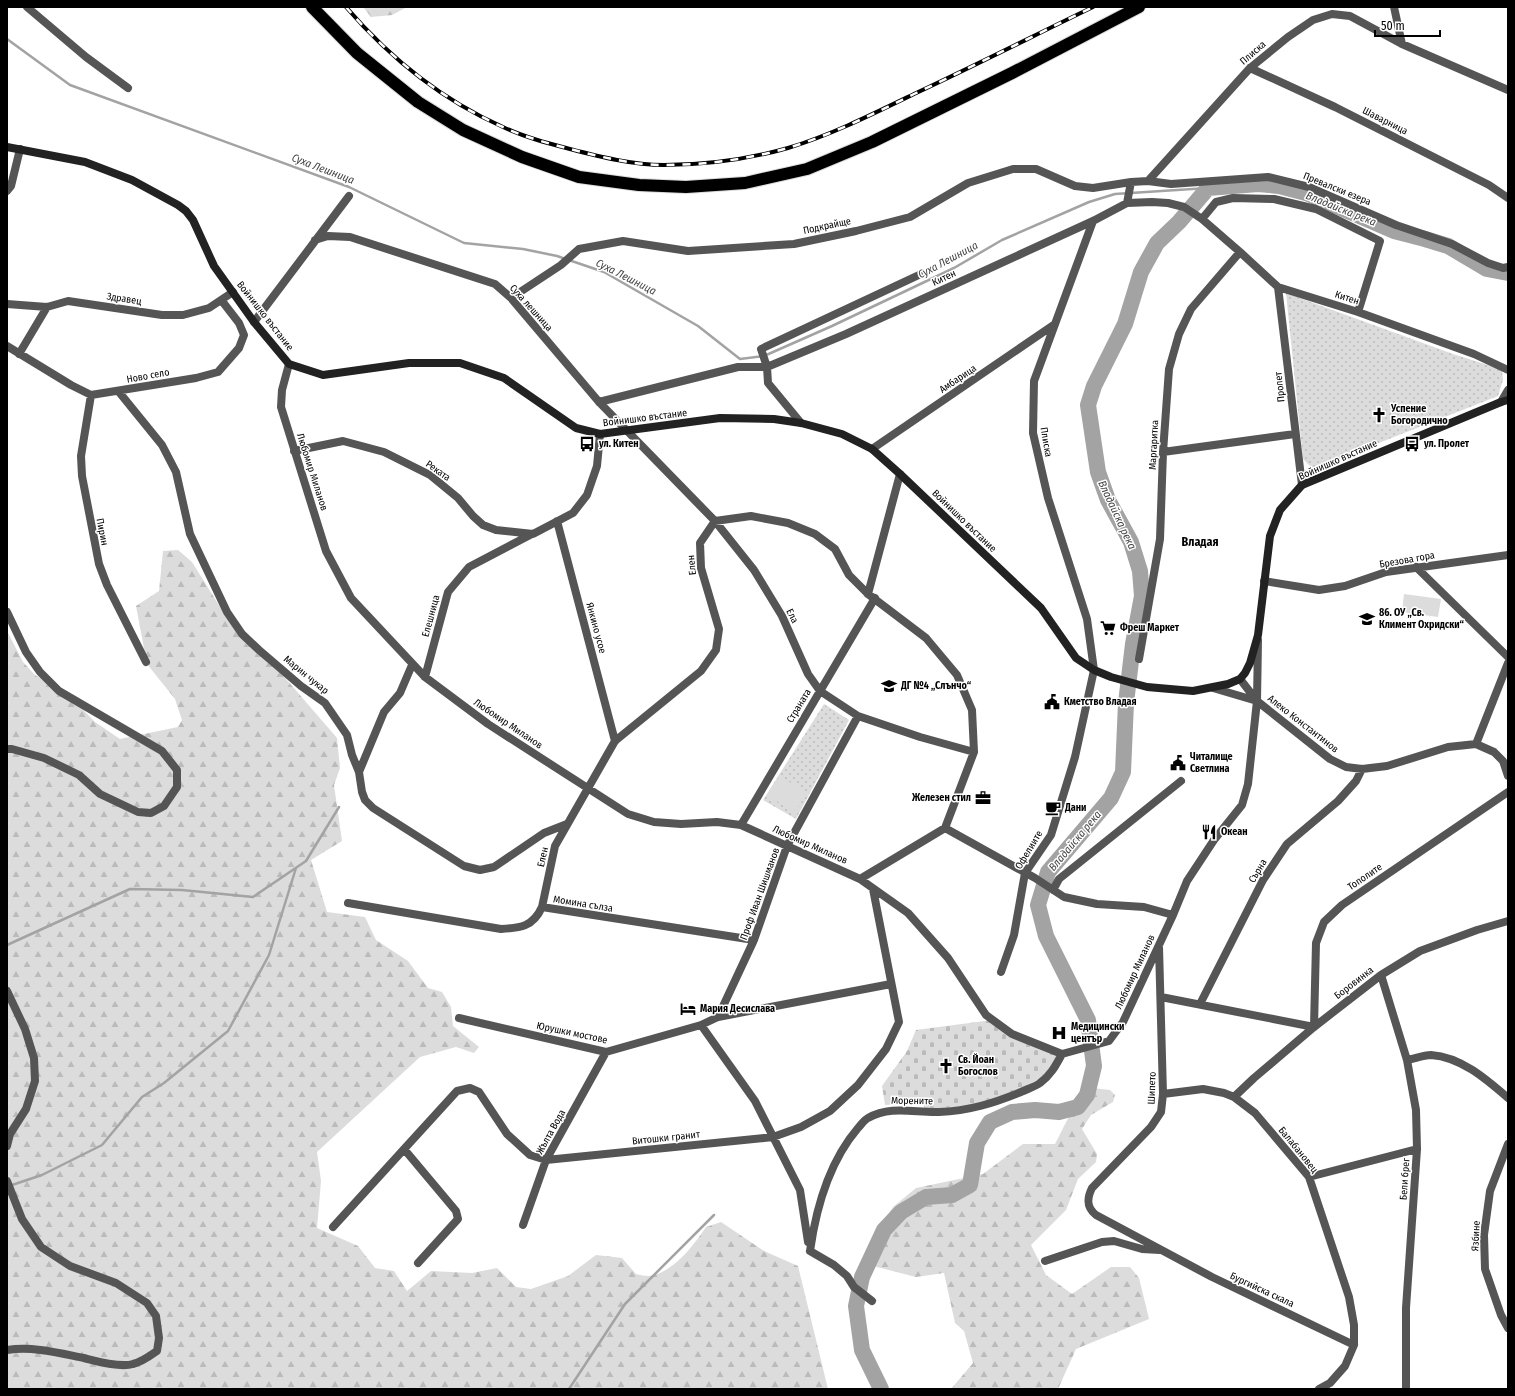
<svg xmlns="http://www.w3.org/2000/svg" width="1515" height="1396" font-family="'Fira Sans Condensed',sans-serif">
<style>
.grass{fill:url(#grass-dots)}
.forest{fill:url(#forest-firs)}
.cemetery{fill:url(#cemetery-stones)}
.pitch{fill:#dcdcdc}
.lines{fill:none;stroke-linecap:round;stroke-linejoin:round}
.stream{stroke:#a3a3a3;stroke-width:2.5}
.river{stroke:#a3a3a3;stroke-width:16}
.highway-casing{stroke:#dbdbdb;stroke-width:14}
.street{stroke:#555;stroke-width:8}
.secondary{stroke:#222;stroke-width:8}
.highway{stroke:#000;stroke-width:12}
.rail-casing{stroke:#000;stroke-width:4}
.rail{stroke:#fff;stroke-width:2.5;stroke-dasharray:8;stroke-linecap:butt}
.labels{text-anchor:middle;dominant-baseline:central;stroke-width:3;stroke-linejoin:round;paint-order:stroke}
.street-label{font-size:10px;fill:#000;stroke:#fff}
.poi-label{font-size:10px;font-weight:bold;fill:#000;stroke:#fff;text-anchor:start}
.water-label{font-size:11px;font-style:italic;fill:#444;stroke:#fff}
.quarter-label{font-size:12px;font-weight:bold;fill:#000;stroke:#fff}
</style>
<defs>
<pattern id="grass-dots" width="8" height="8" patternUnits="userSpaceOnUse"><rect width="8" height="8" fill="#dcdcdc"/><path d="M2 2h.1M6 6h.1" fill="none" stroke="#bbb" stroke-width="1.8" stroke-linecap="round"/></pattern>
<pattern id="forest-firs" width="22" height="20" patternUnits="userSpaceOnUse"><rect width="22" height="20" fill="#dcdcdc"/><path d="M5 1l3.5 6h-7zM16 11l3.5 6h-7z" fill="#bbb"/></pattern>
<pattern id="cemetery-stones" width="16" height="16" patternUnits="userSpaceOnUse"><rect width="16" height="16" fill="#dcdcdc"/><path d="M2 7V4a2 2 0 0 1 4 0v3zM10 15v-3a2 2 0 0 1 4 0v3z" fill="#bbb"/></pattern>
</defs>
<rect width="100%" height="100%" fill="#fff"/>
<path class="grass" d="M1286 293 1453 354 1494 367 1502 371 1503 380 1498 396 1313 469 1303 459Z
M824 704 849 720 796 819 763 800Z"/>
<path class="forest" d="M363 7H407L392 15 371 17Z
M178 550 192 562 237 634 280 672 337 738 340 768 334 785 342 841 311 860 327 912 365 917 376 940 408 961 428 988 442 992 451 1007 453 1026 479 1047 474 1053 456 1047 420 1057 317 1152 321 1181 317 1228 358 1246 375 1268 394 1271 407 1291 431 1271 472 1273 497 1268 516 1287 531 1289 568 1276 596 1255 622 1258 636 1274C640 1275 645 1276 649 1276 673 1273 694 1245 706 1227L721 1222 764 1251 798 1266 828 1389H7V631L23 662 35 675 66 692 95 722 120 739 178 727 182 720 175 699 147 664 136 606 159 591 163 551Z
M1084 1087 1110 1090 1115 1095 1113 1102 1091 1115 1082 1129 1097 1154 1096 1162 1078 1179 1066 1210 1031 1245 1046 1275 1072 1294 1111 1267H1130L1139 1278 1149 1319 1076 1349 1058 1389H951L973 1363 964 1331 955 1323 944 1273 916 1277 869 1265 870 1243 893 1207 916 1188 983 1174 1023 1144H1055Z"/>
<path class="cemetery" d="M992 1020 1012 1034 1062 1054 1040 1084 993 1103 925 1111 923 1103 885 1105 882 1086 907 1051 916 1030Z"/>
<path class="pitch" d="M1404 594 1441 599 1438 617 1402 612Z
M779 776 807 792 795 812 768 796Z"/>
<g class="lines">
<path class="stream" d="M7 39 70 85 349 187 464 243 523 249 557 256 604 272 698 326 740 359 764 356 832 326 954 268 1002 240 1089 202 1115 194 1208 188
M7 945 130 889 182 890 253 897 306 861 339 807
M9 1186 42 1175 102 1145 142 1097 164 1083 228 1031 269 955 296 868
M569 1389 625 1304 714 1215"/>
<path class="river" d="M881 1389 862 1350 856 1306 862 1277 884 1230 901 1212 926 1197 952 1195 970 1185 977 1143 990 1122 1012 1112 1035 1110 1059 1112 1078 1107 1087 1095 1094 1066 1088 1020 1046 936 1038 905 1048 872 1111 798 1123 772 1126 703 1133 644 1142 596 1140 571 1131 542 1108 500 1098 472 1088 405 1094 386 1125 324 1141 272 1157 243 1179 222 1208 188 1258 184 1279 186 1306 193 1394 231 1425 239 1448 246 1487 269 1508 273"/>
<defs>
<path id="highway" d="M312 7 357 53 418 102 463 130 522 157 579 177 639 185 686 187 745 183 807 169 872 142 1012 73 1139 7"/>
</defs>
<use href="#highway" class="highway-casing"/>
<path class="street" d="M27 7 86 57 128 88
M1394 7 1402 44
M1250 68 1335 107 1489 185 1508 198
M1148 181 1250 68 1288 37 1313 20 1332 14 1350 16 1402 44 1508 90
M7 191 11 186 20 149
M1127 203 1131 182
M1202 219 1216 202 1233 198 1274 199 1316 209 1380 241 1358 312
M315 240 328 236 350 237 495 284 511 298 599 402 715 521 754 570 782 616 808 674 820 691 858 716 920 737 974 752
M921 274 761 349 767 367 846 334 1093 221 1127 203 1152 202 1168 203 1184 207 1202 219 1240 252 1278 287 1358 312 1474 354 1508 370
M1278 287 1302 485
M511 298 561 265 579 249 623 241 688 251 794 244 856 231 910 217 968 183 1013 169H1036L1075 186 1093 188 1131 182 1148 181 1171 184 1268 177 1309 187 1396 225 1452 244 1488 263 1503 268 1508 267
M7 304 47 307 68 301 162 315H183L209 308 233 292
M254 322 349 196
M7 346 71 385 91 395 196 378 218 372 239 348 244 335 239 323 222 301
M19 354 47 307
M289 364 282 390 281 407 326 551 351 598 425 677 488 724 628 814 654 822 681 824 717 822 741 825 860 879 908 913 948 958 986 1015 1012 1034 1062 1054 1109 1041 1123 1022 1173 915 1187 881 1214 840 1242 805 1248 784 1257 701 1240 679
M119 392 162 445 176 472 190 534 227 612 242 634 259 650 301 686 325 703 347 735 352 755 359 772 362 792 365 800 373 808 464 866 480 870 494 867 544 833 567 824
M91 395 81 456 82 476 99 564 107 585 146 662
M599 402 738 367H767L768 383 801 423
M1501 402 1508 390
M872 449 1055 324
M294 451 343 441 384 452 430 475 458 498 473 516 483 525 496 530 533 534 573 513 587 495 597 466 600 434
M1163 452 1295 434
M557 521 615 741
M1416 567 1508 657
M1264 581 1319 590 1345 586 1386 572 1508 555
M868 594 900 474
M7 612 26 652 40 672 59 691 162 751 177 770V787L164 806 151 813 138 812 100 794 79 775 44 758 12 749H7
M1139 659 1160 539 1163 452 1169 369 1179 334 1191 309 1240 252
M425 677 448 592 469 567 532 534
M1213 688 1257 701 1258 640
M1257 701 1330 759 1346 767 1362 769 1387 766 1448 747 1476 744 1494 752 1503 761 1508 776
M1476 744 1508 663
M359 772 384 712 400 693 412 665
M741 825 875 598
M945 828 1035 878 1064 897 1097 904 1144 907 1173 915
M1053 890 1059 879 1181 781
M348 903 501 929C520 928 533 927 542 907L754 940
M542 907 555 846 615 741 701 671 716 650 719 629 701 568 700 543 715 521 751 516 788 523 815 534 835 549 849 575 868 594 926 638 957 675 972 710 974 752 945 828 860 879
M1159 947 1163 1094 1161 1112 1151 1127 1092 1188C1087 1198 1086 1207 1096 1215L1212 1277 1354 1345
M1001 972 1014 935 1025 873 1051 835 1075 757 1094 670 1087 619 1048 498 1033 433 1034 381 1093 221
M1381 975 1407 1060 1416 1110 1417 1149 1406 1308V1389
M7 991 25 1029 34 1058 35 1081 26 1109 10 1134 7 1146
M1161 997 1314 1027 1316 943 1324 922 1342 905 1508 792
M1200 1004 1263 880 1287 844 1338 801 1356 781 1362 769
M718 1017 754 940 787 846 858 716
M459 1018 606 1052 701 1025 718 1017 891 984
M701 1025 755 1101 800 1190 808 1242
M1407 1060C1414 1059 1423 1055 1431 1055 1461 1057 1486 1079 1508 1098
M1163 1094 1203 1089 1224 1093 1234 1097 1255 1113 1309 1177 1349 1297 1354 1325V1345L1345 1366 1330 1383 1319 1389
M1234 1097 1254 1078 1314 1027 1381 975 1420 951 1477 930 1508 921
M1508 1144 1490 1191 1484 1235 1485 1269 1501 1315 1508 1328
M404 1149 456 1211 458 1219 418 1263
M1309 1177 1417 1149
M7 1181 22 1219 41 1247 70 1266 116 1283 147 1303 156 1316 159 1338 157 1351C150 1356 142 1362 133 1364 120 1368 96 1361 84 1358 59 1353 33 1346 7 1350
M523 1225 546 1160 606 1052
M333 1227 457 1091 470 1088 479 1092 507 1134 530 1155 546 1160 773 1137 801 1127 830 1111 858 1085 886 1049 899 1022 873 889
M810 1251C816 1208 829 1162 858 1128 861 1125 864 1120 868 1118 891 1105 915 1113 939 1112 969 1111 994 1103 1021 1092 1027 1089 1035 1087 1040 1083 1051 1075 1056 1065 1062 1054
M810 1251 834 1265 847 1276 854 1287 872 1301
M1045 1261 1102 1242 1114 1241 1142 1249 1160 1250"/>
<path class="secondary" d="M7 147 85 162 132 180 178 205 186 211 193 220 214 266 254 322 289 364 323 375 409 363H460L504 378 576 428 600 434 720 418 774 419 801 423 842 434 872 449 900 474 1041 608 1076 658 1094 670 1111 677 1147 687 1193 691 1228 684 1240 679 1245 673 1250 663 1258 635 1270 536 1280 510 1302 485 1501 402 1508 400"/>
<use href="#highway" class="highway"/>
<defs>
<path id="rail" d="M346 7C389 57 442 100 503 127 524 137 547 143 570 149 601 157 633 165 664 165 705 165 749 159 788 148 831 135 873 114 914 94 974 66 1033 36 1093 7"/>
</defs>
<use href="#rail" class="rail-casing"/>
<use href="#rail" class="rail"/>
</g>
<defs>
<symbol id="church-bare" viewBox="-9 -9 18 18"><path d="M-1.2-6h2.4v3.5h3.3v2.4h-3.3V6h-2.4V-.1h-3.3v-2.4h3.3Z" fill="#000" stroke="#fff" stroke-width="2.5" paint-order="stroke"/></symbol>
<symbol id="bus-bare" viewBox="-9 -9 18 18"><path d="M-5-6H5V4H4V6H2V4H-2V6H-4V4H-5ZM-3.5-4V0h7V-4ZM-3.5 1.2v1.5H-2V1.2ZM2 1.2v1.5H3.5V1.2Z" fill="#000" stroke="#fff" stroke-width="2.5" paint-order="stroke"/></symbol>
<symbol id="school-bare" viewBox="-9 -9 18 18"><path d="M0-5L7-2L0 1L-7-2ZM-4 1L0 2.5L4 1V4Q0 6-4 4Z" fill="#000" stroke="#fff" stroke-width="2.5" paint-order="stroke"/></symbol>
<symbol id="supermarket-bare" viewBox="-9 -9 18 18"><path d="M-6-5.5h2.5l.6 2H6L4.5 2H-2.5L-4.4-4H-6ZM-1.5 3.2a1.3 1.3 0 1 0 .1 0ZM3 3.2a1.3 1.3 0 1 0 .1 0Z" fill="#000" stroke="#fff" stroke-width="2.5" paint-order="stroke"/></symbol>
<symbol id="civic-bare" viewBox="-9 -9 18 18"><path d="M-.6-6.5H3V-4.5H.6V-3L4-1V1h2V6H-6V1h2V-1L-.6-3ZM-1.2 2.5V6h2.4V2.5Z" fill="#000" stroke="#fff" stroke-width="2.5" paint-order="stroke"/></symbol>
<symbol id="office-bare" viewBox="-9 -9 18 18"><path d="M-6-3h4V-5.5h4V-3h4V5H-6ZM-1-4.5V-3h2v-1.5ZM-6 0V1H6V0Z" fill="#000" stroke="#fff" stroke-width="2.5" paint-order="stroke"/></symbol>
<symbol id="cafe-bare" viewBox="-9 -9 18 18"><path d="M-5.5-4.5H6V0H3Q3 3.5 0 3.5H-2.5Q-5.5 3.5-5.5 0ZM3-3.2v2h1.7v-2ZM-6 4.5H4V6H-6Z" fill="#000" stroke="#fff" stroke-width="2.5" paint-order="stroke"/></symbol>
<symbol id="restaurant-bare" viewBox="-9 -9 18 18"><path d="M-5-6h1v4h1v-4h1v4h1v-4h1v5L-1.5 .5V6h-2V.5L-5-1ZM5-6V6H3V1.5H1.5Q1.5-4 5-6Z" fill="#000" stroke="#fff" stroke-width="2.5" paint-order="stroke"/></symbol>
<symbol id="hotel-bare" viewBox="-9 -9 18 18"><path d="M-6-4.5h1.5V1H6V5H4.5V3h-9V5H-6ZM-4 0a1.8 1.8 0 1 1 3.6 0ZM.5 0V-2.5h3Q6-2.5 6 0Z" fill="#000" stroke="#fff" stroke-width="2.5" paint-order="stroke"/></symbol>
<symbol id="hospital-bare" viewBox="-9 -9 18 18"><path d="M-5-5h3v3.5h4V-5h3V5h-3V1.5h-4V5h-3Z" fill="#000" stroke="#fff" stroke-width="2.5" paint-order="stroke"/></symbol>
</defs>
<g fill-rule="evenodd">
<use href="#church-bare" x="1368" y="404" width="22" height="22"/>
<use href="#bus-bare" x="576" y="433" width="22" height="22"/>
<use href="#bus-bare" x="1401" y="433" width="22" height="22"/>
<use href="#school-bare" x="1356" y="608" width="22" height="22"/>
<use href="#supermarket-bare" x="1097" y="617" width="22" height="22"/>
<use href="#school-bare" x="878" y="675" width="22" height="22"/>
<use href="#civic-bare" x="1041" y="691" width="22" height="22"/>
<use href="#civic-bare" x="1167" y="752" width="22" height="22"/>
<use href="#office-bare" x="972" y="787" width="22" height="22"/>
<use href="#cafe-bare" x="1042" y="797" width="22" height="22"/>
<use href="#restaurant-bare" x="1198" y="821" width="22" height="22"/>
<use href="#hotel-bare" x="677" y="998" width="22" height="22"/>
<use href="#hospital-bare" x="1048" y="1022" width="22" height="22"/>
<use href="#church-bare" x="935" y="1055" width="22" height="22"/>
</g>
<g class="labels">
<g class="street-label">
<text transform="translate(1253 53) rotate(-41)">Плиска</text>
<text transform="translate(1385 121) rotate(27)">Шаварница</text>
<text transform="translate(1337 189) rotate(22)">Превалски езера</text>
<text transform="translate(827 226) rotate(-12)">Подкрайще</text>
<text transform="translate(944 278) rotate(-25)">Китен</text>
<text transform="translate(1347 298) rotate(18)">Китен</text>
<text transform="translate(124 299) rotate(9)">Здравец</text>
<text transform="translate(531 308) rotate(48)">Суха лешница</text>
<text transform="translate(265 316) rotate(52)">Войнишко въстание</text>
<text transform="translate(148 376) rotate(-10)">Ново село</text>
<text transform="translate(958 379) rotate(-34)">Амбарица</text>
<text transform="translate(1280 387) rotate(-96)">Пролет</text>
<text transform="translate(645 418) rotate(-7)">Войнишко въстание</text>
<text transform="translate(1046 442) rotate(80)">Плиска</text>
<text transform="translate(1154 445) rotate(-87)">Маргаритка</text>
<text transform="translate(1338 460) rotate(-24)">Войнишко въстание</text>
<text transform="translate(438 471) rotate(35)">Реката</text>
<text transform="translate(312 472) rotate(72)">Любомир Миланов</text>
<text transform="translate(964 521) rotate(44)">Войнишко въстание</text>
<text transform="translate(102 532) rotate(79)">Пирин</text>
<text transform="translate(1407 560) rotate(-10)">Брезова гора</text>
<text transform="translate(692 565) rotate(-96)">Елен</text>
<text transform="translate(431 616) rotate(-75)">Елешница</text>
<text transform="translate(792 616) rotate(64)">Ела</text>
<text transform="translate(596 628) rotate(75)">Янкино усое</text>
<text transform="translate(306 675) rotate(39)">Марин чукар</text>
<text transform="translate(799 706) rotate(-59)">Страната</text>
<text transform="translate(508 724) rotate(34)">Любомир Миланов</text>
<text transform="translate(1303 724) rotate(38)">Алеко Константинов</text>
<text transform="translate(810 845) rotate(24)">Любомир Миланов</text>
<text transform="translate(1029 850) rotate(-59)">Офелиите</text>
<text transform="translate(543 857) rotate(-77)">Елен</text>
<text transform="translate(1258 871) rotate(-59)">Сърна</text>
<text transform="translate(1365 877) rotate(-34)">Тополите</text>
<text transform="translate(760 894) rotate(-70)">Проф Иван Шишманов</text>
<text transform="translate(583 904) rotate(9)">Момина сълза</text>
<text transform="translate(1135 972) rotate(-65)">Любомир Миланов</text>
<text transform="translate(1354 983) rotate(-38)">Боровинка</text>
<text transform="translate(572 1033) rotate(12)">Юрушки мостове</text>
<text transform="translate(1152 1088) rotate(-88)">Шипето</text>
<text transform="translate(912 1101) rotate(1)">Морените</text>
<text transform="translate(551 1132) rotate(-61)">Жълта Вода</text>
<text transform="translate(666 1138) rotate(-6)">Витошки гранит</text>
<text transform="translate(1298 1150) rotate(51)">Балабановец</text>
<text transform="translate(1405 1179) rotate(-86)">Бели брег</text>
<text transform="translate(1476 1236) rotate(-87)">Язбине</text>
<text transform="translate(1262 1290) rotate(25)">Бургийска скала</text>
</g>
<g class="poi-label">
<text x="1391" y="409">Успение<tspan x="1391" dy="12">Богородично</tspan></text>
<text x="599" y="444">ул. Китен</text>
<text x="1424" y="444">ул. Пролет</text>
<text x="1379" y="613">86. ОУ „Св.<tspan x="1379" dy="12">Климент Охридски“</tspan></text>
<text x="1120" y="628">Фреш Маркет</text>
<text x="901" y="686">ДГ №4 „Слънчо“</text>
<text x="1064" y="702">Кметство Владая</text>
<text x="1190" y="757">Читалище<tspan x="1190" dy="12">Светлина</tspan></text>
<text x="971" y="798" text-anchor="end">Железен стил</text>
<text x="1065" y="808">Дани</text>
<text x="1221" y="832">Океан</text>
<text x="700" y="1009">Мария Десислава</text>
<text x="1071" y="1027">Медицински<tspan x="1071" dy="12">център</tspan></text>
<text x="958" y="1060">Св. Йоан<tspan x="958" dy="12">Богослов</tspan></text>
</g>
<g class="water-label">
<text transform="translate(323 169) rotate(21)">Суха Лешница</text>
<text transform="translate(1341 209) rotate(22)">Владайска река</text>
<text transform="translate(948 260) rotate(-28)">Суха Лешница</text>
<text transform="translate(626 277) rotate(27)">Суха Лешница</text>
<text transform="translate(1117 515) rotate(65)">Владайска река</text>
<text transform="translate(1075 841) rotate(-50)">Владайска река</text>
</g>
<g class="quarter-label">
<text x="1200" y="542">Владая</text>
</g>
</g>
<rect width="1515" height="1396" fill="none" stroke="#000000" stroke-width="16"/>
<path d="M1375 30v6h65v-6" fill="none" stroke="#000000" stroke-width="2"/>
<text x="1381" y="30" font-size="12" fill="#000000" stroke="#ffffff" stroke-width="3" paint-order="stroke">50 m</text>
</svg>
